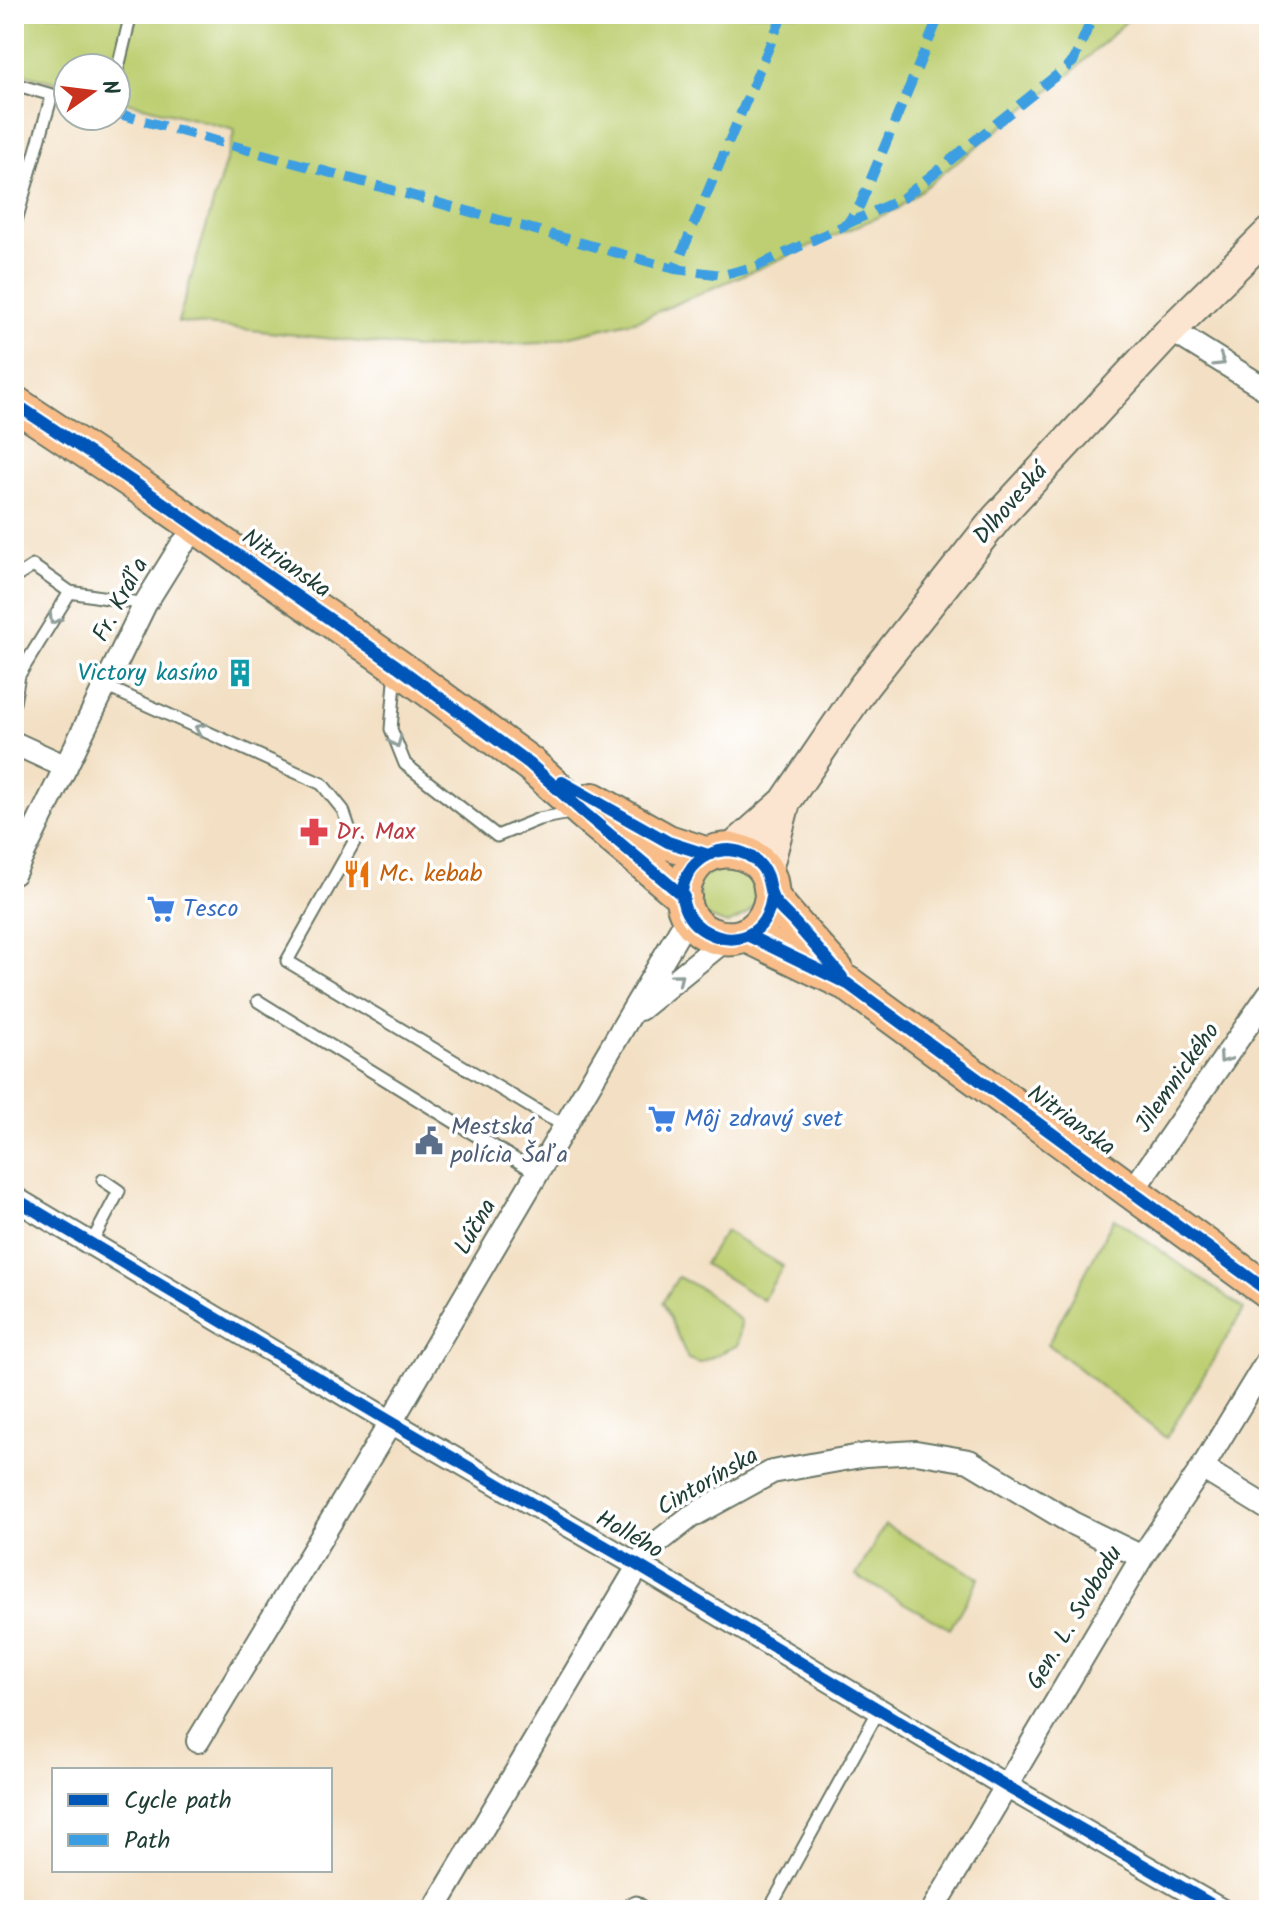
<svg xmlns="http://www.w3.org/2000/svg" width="1283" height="1924" font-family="Kalam,sans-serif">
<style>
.green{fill:#bdcf72;stroke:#6e8653;stroke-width:2}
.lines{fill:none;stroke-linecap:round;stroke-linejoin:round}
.lane-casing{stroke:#697666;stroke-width:15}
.street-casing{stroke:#697666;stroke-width:26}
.secondary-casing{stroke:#697666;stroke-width:34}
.primary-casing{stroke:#697666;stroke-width:38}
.lane{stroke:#fff;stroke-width:11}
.street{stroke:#fff;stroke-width:22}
.secondary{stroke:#fce5d0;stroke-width:30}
.primary{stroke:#f8bd89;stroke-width:34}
.quiet{stroke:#3c9ee2;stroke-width:10;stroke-dasharray:20 10;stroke-linecap:butt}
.cycleway-casing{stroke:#fff;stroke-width:17}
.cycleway{stroke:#0057b8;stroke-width:12}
.oneway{stroke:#8f9e9a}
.labels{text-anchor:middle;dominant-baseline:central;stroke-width:7;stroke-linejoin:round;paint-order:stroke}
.street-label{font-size:24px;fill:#1f3d34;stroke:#fff}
.culture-label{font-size:24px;fill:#0d838f;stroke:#fff;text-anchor:end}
.health-label{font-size:24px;fill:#be3a42;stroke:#fff;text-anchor:start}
.food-label{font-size:24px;fill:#c56008;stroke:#fff;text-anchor:start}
.shop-label{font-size:24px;fill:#366cbe;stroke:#fff;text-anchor:start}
.service-label{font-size:24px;fill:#4e5e75;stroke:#fff;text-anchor:start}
</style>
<rect width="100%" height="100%" fill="#fff"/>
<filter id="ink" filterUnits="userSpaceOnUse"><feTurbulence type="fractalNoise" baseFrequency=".0125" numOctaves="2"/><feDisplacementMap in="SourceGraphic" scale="16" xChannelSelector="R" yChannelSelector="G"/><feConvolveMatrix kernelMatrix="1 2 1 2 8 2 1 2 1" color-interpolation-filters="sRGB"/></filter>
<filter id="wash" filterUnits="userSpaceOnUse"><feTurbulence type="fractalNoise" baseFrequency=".006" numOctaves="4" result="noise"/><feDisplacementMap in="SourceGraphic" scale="32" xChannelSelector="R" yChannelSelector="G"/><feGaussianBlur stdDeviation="1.8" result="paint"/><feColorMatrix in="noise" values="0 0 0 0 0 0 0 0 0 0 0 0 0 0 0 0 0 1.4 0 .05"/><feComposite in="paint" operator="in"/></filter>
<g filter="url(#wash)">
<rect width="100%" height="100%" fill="#f3e0c4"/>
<path class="green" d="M14 14H1134L1073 71 897 209 638 320 542 343 415 348 178 322 235 130 116 99V68H68V86L14 71Z
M740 867C765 894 761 911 727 924L703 915 697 884 708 868Z
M1114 1218 1244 1309 1166 1438 1048 1344Z
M725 1231 783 1266 763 1300 704 1264Z
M678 1277 704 1290 741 1321 738 1345 699 1363 688 1359 663 1302Z
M885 1525 979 1578 950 1629 856 1576Z"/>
</g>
<g filter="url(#ink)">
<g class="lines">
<defs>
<path id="lane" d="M116 76 131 14
M14 84 52 95
M14 228 52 95 68 100
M14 578 33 566 70 592
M396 670 391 729 405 764 497 836 539 819 575 812
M105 686 322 784 343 810 354 842 287 961 544 1115 565 1125
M14 703 19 675 70 592 145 604
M258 1001 537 1173
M91 1244 119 1191 103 1180
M618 1910 636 1902 648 1910
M769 1910 879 1710"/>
<path id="street" d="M1171 330 1269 391
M14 743 66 767
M14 873 145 604 181 546 197 528
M640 1009 726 939
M1131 1193 1269 994
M14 1198 391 1422 639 1566 1006 1786 1221 1910
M1202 1468 1269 1509
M198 1741 391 1422 689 915
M434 1910 648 1550 690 1517 772 1472 866 1455 916 1452 969 1461 1072 1523 1142 1557
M933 1910 1142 1557 1202 1468 1269 1358"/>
<path id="secondary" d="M731 850 785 802 864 686 996 519 1171 330 1269 233
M766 873 785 802"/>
<path id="primary" d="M14 403 133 482 397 666 530 764 582 811 684 897
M593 800 668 842 708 855
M772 897C762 965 669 941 685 883 689 871 696 861 707 855 730 844 760 854 769 878 772 886 770 895 775 901 794 925 816 947 836 970
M747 935 848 984 1269 1292"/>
</defs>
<use href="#lane" class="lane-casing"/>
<use href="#street" class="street-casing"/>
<use href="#secondary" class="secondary-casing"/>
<use href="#primary" class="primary-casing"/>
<use href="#lane" class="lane"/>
<use href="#street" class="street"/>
<use href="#secondary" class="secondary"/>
<use href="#primary" class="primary"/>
<path class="quiet" d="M783 14 675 269 723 275 758 266 847 224 860 205 940 14
M116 113 675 269
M847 224 903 198 1073 62 1094 14"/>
<defs>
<path id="cycleway" d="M14 403 133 482 397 666 530 764 582 811 684 897
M562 782 668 842 708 855
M772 897C760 978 649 925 692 868 701 857 715 850 729 850 742 851 753 856 761 866 770 876 768 889 773 899 778 907 787 915 794 922 810 940 826 958 842 977
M747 935 848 984 1269 1292
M14 1198 391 1422 639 1566 1006 1786 1221 1910"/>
</defs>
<use href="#cycleway" class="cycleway-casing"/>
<use href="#cycleway" class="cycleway"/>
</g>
<defs><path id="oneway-chevron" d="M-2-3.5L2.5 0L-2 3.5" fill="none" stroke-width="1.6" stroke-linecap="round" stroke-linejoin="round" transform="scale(2)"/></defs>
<g class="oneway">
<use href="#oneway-chevron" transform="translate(1220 361) rotate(32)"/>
<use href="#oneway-chevron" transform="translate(54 619) rotate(122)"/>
<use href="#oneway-chevron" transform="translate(200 729) rotate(-155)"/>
<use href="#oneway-chevron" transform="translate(396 742) rotate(68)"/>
<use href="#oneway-chevron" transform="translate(678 978) rotate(-39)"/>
<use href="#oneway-chevron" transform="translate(1224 1058) rotate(125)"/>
</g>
</g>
<defs>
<symbol id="building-bare" viewBox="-9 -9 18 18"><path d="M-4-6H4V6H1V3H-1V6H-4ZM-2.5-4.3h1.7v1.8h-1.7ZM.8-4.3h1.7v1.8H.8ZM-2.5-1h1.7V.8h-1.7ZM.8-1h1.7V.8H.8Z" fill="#0f9aa8" stroke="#fff" stroke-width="2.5" paint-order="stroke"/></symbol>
<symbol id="pharmacy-bare" viewBox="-9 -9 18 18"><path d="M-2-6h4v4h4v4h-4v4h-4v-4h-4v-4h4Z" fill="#e0444e" stroke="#fff" stroke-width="2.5" paint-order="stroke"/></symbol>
<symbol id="restaurant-bare" viewBox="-9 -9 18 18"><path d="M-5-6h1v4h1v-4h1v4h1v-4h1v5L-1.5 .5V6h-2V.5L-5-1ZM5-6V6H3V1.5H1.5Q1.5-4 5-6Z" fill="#e8710a" stroke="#fff" stroke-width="2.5" paint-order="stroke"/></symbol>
<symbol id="supermarket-bare" viewBox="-9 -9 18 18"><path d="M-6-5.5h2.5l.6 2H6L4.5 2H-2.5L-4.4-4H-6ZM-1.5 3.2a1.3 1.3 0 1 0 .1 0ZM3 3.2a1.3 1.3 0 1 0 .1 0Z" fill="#3f7fe0" stroke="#fff" stroke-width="2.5" paint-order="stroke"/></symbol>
<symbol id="civic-bare" viewBox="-9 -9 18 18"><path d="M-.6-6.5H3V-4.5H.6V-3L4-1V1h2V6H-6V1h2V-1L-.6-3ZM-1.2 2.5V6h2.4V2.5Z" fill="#5c6f8a" stroke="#fff" stroke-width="2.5" paint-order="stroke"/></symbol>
</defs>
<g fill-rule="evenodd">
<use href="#building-bare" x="220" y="653" width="40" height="40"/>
<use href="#pharmacy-bare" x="294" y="812" width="40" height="40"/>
<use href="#restaurant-bare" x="337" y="854" width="40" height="40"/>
<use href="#supermarket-bare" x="141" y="889" width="40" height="40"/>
<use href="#supermarket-bare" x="642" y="1099" width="40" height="40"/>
<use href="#civic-bare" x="409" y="1121" width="40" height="40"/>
</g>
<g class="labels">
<g class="street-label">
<text transform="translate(1011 504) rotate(-49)">Dlhoveská</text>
<text transform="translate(286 564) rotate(35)">Nitrianska</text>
<text transform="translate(121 600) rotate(-62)">Fr. Kráľa</text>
<text transform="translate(1178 1078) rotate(-55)">Jilemnického</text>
<text transform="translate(1071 1121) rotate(36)">Nitrianska</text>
<text transform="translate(476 1227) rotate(-60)">Lúčna</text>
<text transform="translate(708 1482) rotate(-30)">Cintorínska</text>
<text transform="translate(629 1535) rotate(30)">Hollého</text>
<text transform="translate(1075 1618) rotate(-59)">Gen. L. Svobodu</text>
</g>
<g class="culture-label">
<text x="218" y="673">Victory kasíno</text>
</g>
<g class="health-label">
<text x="336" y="832">Dr. Max</text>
</g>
<g class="food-label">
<text x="379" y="874">Mc. kebab</text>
</g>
<g class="shop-label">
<text x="183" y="909">Tesco</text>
<text x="684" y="1119">Môj zdravý svet</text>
</g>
<g class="service-label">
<text x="451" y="1127">Mestská<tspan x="451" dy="28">polícia Šaľa</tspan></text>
</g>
</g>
<rect width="1283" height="1924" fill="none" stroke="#fff" stroke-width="48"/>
<rect x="52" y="1768" width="280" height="104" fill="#ffffff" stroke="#a5b1ae" stroke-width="2"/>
<rect x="68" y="1794" width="40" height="12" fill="#0057b8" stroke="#a5b1ae" stroke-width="2"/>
<text x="124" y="1808" font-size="24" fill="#1f3d34">Cycle path</text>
<rect x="68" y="1834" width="40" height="12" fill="#3c9ee2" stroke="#a5b1ae" stroke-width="2"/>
<text x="124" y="1848" font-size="24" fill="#1f3d34">Path</text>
<g transform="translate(92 92) rotate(76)"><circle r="38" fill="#ffffff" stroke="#a5b1ae" stroke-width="2"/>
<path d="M0-6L14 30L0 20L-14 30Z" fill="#c8321e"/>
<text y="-12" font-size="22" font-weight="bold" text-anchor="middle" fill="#1f3d34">N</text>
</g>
</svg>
